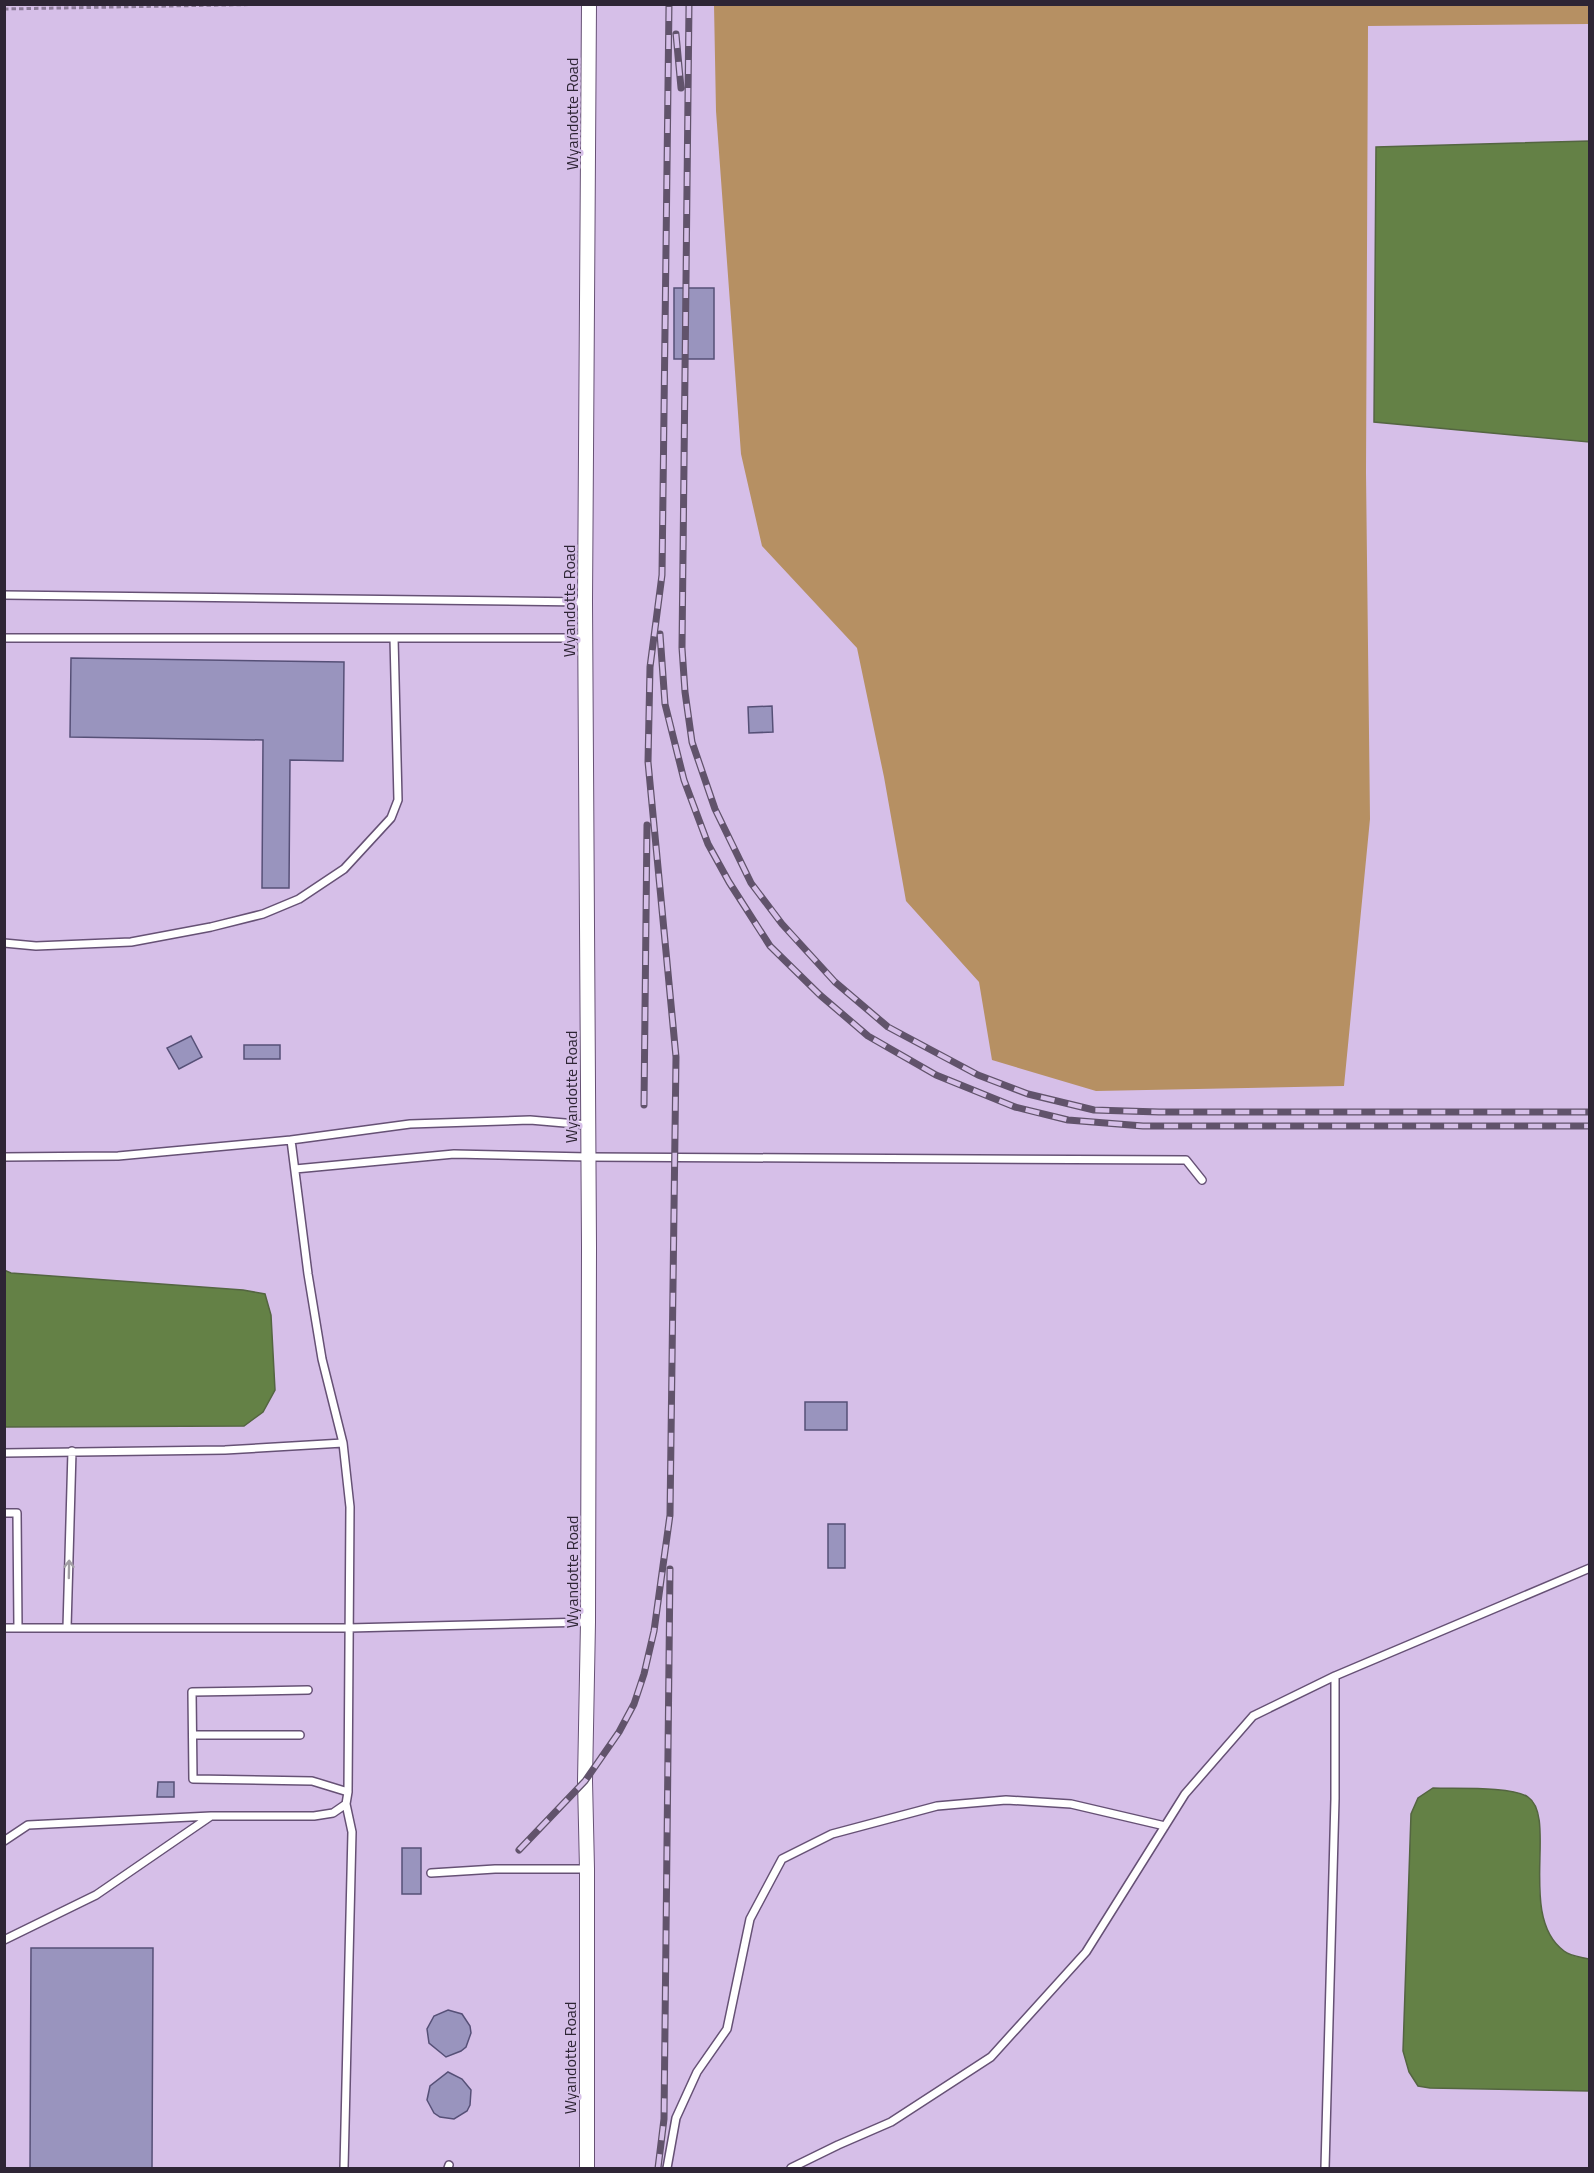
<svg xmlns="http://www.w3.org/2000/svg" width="1594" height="2173" font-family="'Titillium Web',sans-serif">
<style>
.green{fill:#b69063}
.water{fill:#648146;stroke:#546541;stroke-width:1.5}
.building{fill:#9994be;stroke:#565077;stroke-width:1.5}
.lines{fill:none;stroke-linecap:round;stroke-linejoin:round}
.lane-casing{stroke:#665175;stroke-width:10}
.street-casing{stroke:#665175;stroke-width:16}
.path{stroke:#8c7b99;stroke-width:3;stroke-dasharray:4.5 3;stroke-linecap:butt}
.lane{stroke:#fff;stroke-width:7}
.street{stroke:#fff;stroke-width:14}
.rail-casing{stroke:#61536b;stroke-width:7}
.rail{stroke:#d6bfe8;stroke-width:4.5;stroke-dasharray:14;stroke-linecap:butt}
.oneway{stroke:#a19da4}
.labels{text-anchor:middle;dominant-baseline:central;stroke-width:5;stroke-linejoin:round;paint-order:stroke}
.street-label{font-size:16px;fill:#2e2535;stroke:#d6bfe8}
</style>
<rect width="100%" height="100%" fill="#d6bfe8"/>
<path class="green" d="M714 5H1589V24L1368 26 1366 473 1370 819 1344 1086 1096 1091 992 1060 979 982 906 901 884 777 857 648 762 546 741 454 716 111Z"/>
<path class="water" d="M1589 141V442L1374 422 1376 147Z
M4 1270 11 1273 243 1290 265 1294 271 1315 275 1390 263 1412 244 1426 5 1427Z
M1433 1788C1455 1789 1512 1786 1528 1797 1558 1817 1517 1917 1564 1951 1570 1956 1581 1957 1589 1959V2091L1430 2088 1418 2086 1409 2072 1403 2051 1411 1814 1418 1798Z"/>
<path class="building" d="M674 288H714V359H674Z
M71 658 344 662 343 761 290 760 289 888H262L263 740 70 737Z
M772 706 773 732 749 733 748 707Z
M191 1036 202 1057 179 1069 167 1048Z
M244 1045H280V1059H244Z
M805 1402H847V1430H805Z
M828 1524H845V1568H828Z
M158 1782H174V1797H157Z
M402 1848H421V1894H402Z
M31 1948H153L152 2169H30Z
M448 2010 462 2014 470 2026 471 2033 466 2047 461 2051 446 2057 429 2043 427 2029 434 2016Z
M448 2072 462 2079 471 2090 470 2105 467 2111 454 2119 440 2117 434 2113 427 2100 430 2086Z"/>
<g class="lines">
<defs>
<path id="lane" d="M4 595 585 602
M4 638H585
M4 943 36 946 131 942 211 927 263 914 299 899 344 869 391 818 398 800 394 638
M291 1140 410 1124 530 1120 588 1125
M4 1157 118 1156 291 1140 308 1274 322 1359 343 1443 350 1507 348 1792 346 1804 333 1813 314 1816H211L96 1895 4 1940
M295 1169 454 1154 588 1157 1186 1160 1202 1180
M4 1453 225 1450 343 1443
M4 1513H17L18 1628
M4 1628H349L588 1622
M67 1628 72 1451
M308 1690 192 1692 193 1779 312 1781 348 1792
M193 1735H300
M4 1841 28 1825 211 1816
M431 1873 495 1869H587
M344 2168 352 1832 346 1804
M448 2168 449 2165
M667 2168 676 2118 697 2072 727 2029 750 1919 782 1859 832 1834 937 1806 1006 1800 1071 1804 1165 1826
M791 2168 838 2145 891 2122 991 2057 1086 1952 1185 1794 1253 1716 1335 1676 1590 1568
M1325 2168 1335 1799V1676"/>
<path id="street" d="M587 2168V1869L585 1781 588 1622 589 1248 585 602 589 4"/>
</defs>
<use href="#lane" class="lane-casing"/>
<use href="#street" class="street-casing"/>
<path class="path" d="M4 9 279 4"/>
<use href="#lane" class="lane"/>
<use href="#street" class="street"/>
<defs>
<path id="rail" d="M689 4 682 648 685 692 692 742 715 809 751 883 782 924 835 982 888 1027 978 1075 1028 1094 1094 1110 1159 1112H1590
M676 34 681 88
M660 634 665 704 684 780 708 844 729 882 770 946 820 995 868 1036 936 1075 1015 1107 1068 1120 1143 1126H1590
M644 1105 647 825
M519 1850 585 1781 619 1732 634 1704 644 1674 654 1631 670 1515 676 1057 648 762 650 667 662 575 669 4
M658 2168 664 2119 670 1569"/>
</defs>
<use href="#rail" class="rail-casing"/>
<use href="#rail" class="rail"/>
</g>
<defs><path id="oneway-shaft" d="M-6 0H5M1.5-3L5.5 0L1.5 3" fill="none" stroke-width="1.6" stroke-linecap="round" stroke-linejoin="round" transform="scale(1.5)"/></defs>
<use class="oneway" href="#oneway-shaft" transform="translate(69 1569) rotate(-89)"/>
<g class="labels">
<g class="street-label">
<text transform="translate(572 114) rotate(-90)">Wyandotte Road</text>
<text transform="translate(569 601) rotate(-90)">Wyandotte Road</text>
<text transform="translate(571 1087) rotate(-90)">Wyandotte Road</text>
<text transform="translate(572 1572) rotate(-90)">Wyandotte Road</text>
<text transform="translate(570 2058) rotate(-90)">Wyandotte Road</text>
</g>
</g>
<rect width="1594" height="2173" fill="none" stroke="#2e2535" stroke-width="12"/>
</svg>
